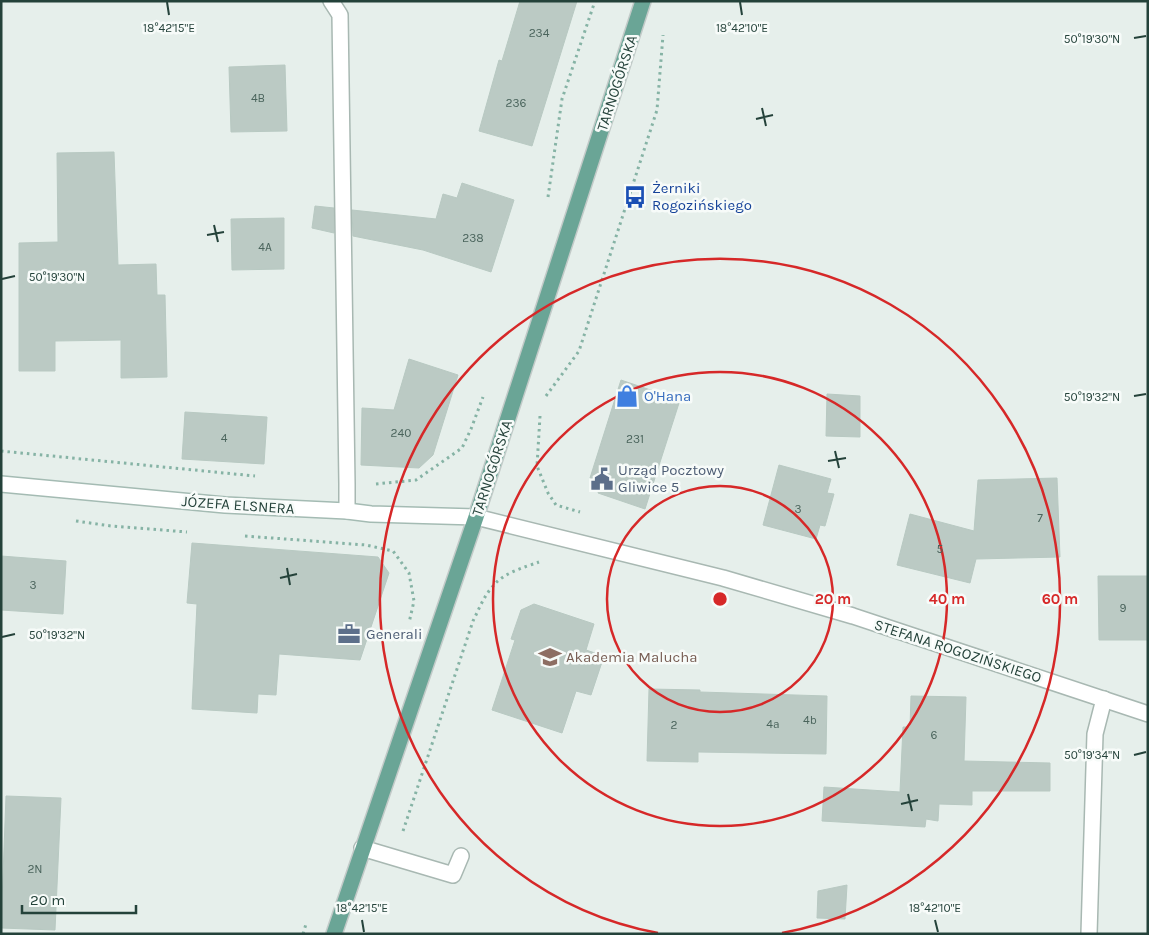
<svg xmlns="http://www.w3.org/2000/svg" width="1149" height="935" font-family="Karla,sans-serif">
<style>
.building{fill:#bbcac4;stroke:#b8c9c2}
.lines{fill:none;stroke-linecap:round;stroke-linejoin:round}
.lane-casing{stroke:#a8b8b2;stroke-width:18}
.street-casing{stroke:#a8b8b2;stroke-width:18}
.secondary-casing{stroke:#a4bbb3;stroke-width:18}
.primary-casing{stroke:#c2cac8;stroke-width:18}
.path{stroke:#86b3a5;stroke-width:3;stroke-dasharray:2.5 4;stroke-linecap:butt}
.lane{stroke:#fff;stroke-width:15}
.street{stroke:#fff;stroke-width:15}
.secondary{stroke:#fff;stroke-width:15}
.primary{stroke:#6aa596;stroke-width:15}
.ticks{fill:none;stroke:#24423a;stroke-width:2}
.ring{fill:none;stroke:#d62828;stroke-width:2.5}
.labels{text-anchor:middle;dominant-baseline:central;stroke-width:5;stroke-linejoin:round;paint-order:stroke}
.number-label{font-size:12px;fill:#4a645c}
.street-label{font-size:15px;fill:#24423a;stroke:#f7fbf9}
.transit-label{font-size:15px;fill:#164399;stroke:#f7fbf9;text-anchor:start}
.shop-label{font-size:15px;fill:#366cbe;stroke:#f7fbf9;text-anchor:start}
.service-label{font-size:15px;fill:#4e5e75;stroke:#f7fbf9;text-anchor:start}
.education-label{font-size:15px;fill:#785e54;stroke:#f7fbf9;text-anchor:start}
.ticks-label{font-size:12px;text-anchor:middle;fill:#24423a;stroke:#f7fbf9;stroke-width:5;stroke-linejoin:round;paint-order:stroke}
.centre{fill:#d62828;stroke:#f7fbf9;stroke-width:2.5}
.ring-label{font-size:15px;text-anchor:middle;font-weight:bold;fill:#d62828;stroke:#f7fbf9;stroke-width:5;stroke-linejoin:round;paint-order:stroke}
</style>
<rect width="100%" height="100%" fill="#e6efeb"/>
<path class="building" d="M520 1H577L532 146 479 131 499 60 502 61Z
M285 65 287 131 231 132 229 67Z
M114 152 118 265 156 264 157 295H165L167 377 121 378V340L55 341V371H19V243L58 242 57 153Z
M462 183 514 200 491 272 423 250 353 236 352 210 436 219 443 194 457 198Z
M315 206 334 208V233L312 228Z
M284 218V269L232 270 231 219Z
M409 359 458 375 433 455 419 468 361 465 362 408 394 410Z
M621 380 680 400 645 509 598 493 602 482 590 478Z
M827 394 860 396V437L826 436Z
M185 412 267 417 264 464 182 459Z
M779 465 831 479 827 493 834 494 825 526 820 525 816 539 763 525Z
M1057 478 1060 557 976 559 970 583 897 565 910 514 974 531 978 480Z
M192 543 378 557 389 573 360 660 279 654 276 695 258 694 257 713 192 709 197 604 187 603Z
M1 556 66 561 63 614 1 610Z
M1098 576H1148V640H1099Z
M534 604 594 624 586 650 604 656 591 695 576 691 562 733 492 710 515 640 511 639 521 610Z
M649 689 700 690V692L827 696 826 754 698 752V762L647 761Z
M911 696 966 697 964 761 1050 763V791H972V805L939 804 938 821 926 819 925 827 822 821 824 787 900 792 903 727H910Z
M6 796 61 798 55 930 1 928Z
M847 885 845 919 817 918 818 891Z"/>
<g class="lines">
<defs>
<path id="lane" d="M331 1 340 15 347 484V511
M362 848 453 875 461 856
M1089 934 1095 734 1104 699"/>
<path id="street" d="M476 517 723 578 853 616 1148 714"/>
<path id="secondary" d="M1 484 225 505 347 511 371 514 476 517"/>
<path id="primary" d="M334 934 476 517 643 1"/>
</defs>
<use href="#lane" class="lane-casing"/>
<use href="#street" class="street-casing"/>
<use href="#secondary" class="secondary-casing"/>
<use href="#primary" class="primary-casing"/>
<path class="path" d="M548 197 562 99 595 1
M546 396 579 351 657 110 663 35
M540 416 537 466 548 493 556 505 580 512
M1 451 255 476
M376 484 416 480 462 448 471 429 483 397
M76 521 111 526 187 532
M245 536 366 545 393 551 409 573 414 601 409 623
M403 831 473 621C479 609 484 596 493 586 503 573 525 567 539 562
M303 934 306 924"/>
<use href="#lane" class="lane"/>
<use href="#street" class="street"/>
<use href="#secondary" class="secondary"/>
<use href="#primary" class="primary"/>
</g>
<path class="ticks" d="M167 2 169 15M740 2 742 15M1134 38 1146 36M762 108 766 126M756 119 773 115M214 225 218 242M207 235 224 232M2 279 15 276M1134 396 1146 394M835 451 839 468M828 461 846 458M287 568 290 585M280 578 297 574M2 637 15 634M1134 755 1146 752M908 794 912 811M901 804 918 800M362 920 364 932M935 920 938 932"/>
<g class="ring">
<circle cx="720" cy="599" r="113"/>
<circle cx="720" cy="599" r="227"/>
<path d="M658 933A340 340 0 1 1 782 933"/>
</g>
<defs>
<symbol id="bus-bare" viewBox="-9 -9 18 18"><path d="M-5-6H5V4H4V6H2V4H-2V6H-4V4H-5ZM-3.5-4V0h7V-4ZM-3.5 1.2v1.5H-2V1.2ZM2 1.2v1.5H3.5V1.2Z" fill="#1a4fb4" stroke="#f7fbf9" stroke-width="2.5" paint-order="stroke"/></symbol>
<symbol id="shop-bare" viewBox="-9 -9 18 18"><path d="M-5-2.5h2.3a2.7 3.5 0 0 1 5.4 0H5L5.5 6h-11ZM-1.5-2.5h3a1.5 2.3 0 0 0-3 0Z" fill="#3f7fe0" stroke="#f7fbf9" stroke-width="2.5" paint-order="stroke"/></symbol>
<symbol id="civic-bare" viewBox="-9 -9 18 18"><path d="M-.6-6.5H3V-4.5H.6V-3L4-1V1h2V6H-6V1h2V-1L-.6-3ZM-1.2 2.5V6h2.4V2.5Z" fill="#5c6f8a" stroke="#f7fbf9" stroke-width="2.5" paint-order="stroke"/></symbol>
<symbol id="office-bare" viewBox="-9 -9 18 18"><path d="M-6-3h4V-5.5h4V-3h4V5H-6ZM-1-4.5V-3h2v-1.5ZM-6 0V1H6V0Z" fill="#5c6f8a" stroke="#f7fbf9" stroke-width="2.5" paint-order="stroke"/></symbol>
<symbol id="school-bare" viewBox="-9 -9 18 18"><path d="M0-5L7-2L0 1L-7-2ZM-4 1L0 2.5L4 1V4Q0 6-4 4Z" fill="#8d6e63" stroke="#f7fbf9" stroke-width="2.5" paint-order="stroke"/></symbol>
</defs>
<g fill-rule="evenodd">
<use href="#bus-bare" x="619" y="181" width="32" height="32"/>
<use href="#shop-bare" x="611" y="380" width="32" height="32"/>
<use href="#civic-bare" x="586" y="463" width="32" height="32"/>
<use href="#office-bare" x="333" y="618" width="32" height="32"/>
<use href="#school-bare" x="534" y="641" width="32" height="32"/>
</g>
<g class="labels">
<g class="number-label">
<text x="539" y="33">234</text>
<text x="258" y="98">4B</text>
<text x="516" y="103">236</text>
<text x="473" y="238">238</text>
<text x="265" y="247">4A</text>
<text x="401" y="433">240</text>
<text x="224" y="438">4</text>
<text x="635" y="439">231</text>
<text x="798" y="509">3</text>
<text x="1040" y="518">7</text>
<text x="940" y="549">5</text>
<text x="33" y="585">3</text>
<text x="1123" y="608">9</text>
<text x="810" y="720">4b</text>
<text x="773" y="724">4a</text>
<text x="674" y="725">2</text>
<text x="934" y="735">6</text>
<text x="35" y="869">2N</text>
</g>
<g class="street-label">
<text transform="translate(617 83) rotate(-72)">TARNOGÓRSKA</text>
<text transform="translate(492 468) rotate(-72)">TARNOGÓRSKA</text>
<text transform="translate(238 505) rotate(4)">JÓZEFA ELSNERA</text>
<text transform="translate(958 651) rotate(18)">STEFANA ROGOZIŃSKIEGO</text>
</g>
<g class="transit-label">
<text x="652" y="188">Żerniki<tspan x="652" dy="17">Rogozińskiego</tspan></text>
</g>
<g class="shop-label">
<text x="644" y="396">O'Hana</text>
</g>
<g class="service-label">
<text x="618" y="470">Urząd Pocztowy<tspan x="618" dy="17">Gliwice 5</tspan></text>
<text x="366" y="634">Generali</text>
</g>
<g class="education-label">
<text x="566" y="657">Akademia Malucha</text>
</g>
</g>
<g class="ticks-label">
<text x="169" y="32">18°42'15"E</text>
<text x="742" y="32">18°42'10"E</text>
<text x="1092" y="43">50°19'30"N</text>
<text x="57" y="281">50°19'30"N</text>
<text x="1092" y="401">50°19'32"N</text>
<text x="57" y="639">50°19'32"N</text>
<text x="1092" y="759">50°19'34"N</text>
<text x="362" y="912">18°42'15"E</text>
<text x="935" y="912">18°42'10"E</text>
</g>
<circle cx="720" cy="599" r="8" class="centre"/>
<g class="ring-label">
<text x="833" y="604">20 m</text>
<text x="947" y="604">40 m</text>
<text x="1060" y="604">60 m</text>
</g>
<rect width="1149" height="935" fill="none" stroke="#24423a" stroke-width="5"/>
<path d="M22 905v8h114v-8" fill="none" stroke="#24423a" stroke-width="2.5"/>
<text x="30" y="905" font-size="15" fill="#24423a" stroke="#f7fbf9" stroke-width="4" paint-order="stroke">20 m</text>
</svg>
